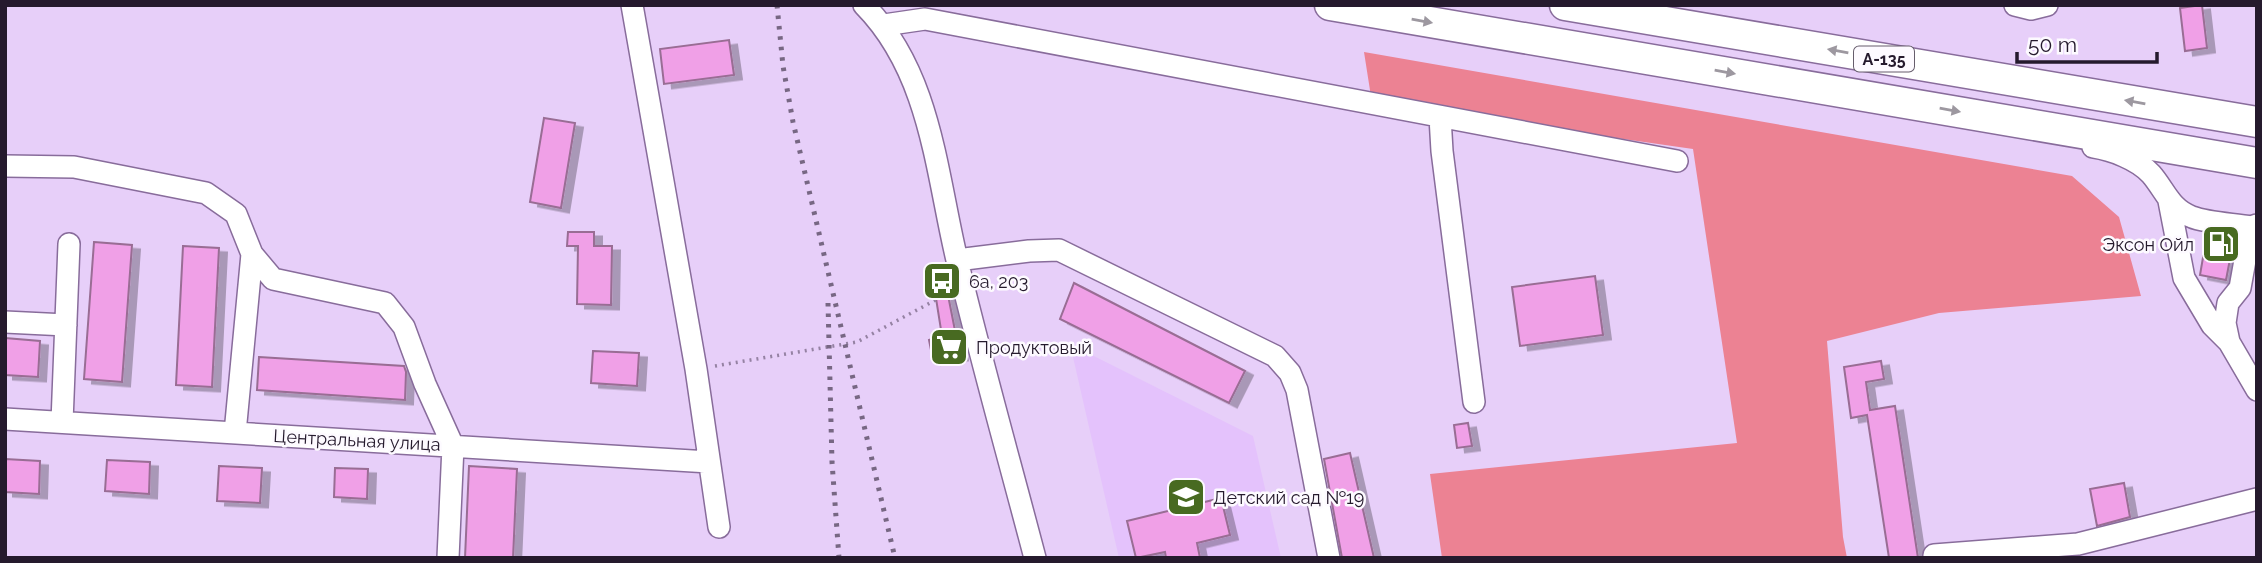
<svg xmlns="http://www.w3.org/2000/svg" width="2262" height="563" font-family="Raleway,sans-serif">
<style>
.built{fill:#e4c2fc}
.forest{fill:#ec8293}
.building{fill:#f0a0e7;stroke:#996d94;stroke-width:2;filter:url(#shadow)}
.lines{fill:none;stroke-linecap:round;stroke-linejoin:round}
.minor-casing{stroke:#886c9b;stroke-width:24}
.highway-casing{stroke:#886c9b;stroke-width:33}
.path{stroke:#9582a3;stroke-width:3.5;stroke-dasharray:2 5;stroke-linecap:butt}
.minor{stroke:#fff;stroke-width:21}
.highway{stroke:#fff;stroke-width:30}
.rail{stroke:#776783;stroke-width:5;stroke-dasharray:3.5 7;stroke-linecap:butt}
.oneway{fill:#9d98a0}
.labels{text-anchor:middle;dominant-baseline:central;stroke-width:5;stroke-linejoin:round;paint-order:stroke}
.shield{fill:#fdfaff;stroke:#665d6c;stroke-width:2}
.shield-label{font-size:16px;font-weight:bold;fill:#251a2d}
.poi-label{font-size:18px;fill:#251a2d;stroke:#fdfaff;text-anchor:start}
.street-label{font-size:18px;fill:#251a2d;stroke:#fdfaff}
</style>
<defs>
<filter id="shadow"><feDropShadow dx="8" dy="4.5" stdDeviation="0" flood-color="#0004"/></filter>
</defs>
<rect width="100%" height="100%" fill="#e7cff9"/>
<path class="built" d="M1070 344 1253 436 1281 558H1119Z"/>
<path class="forest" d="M1364 52 2072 176 2119 217 2141 296 1939 313 1827 341 1843 537 1847 558H1442L1430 474 1737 443 1693 149 1372 103Z"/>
<path class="building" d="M2202 5 2207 48 2185 51 2180 8Z
M729 40 734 75 664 84 660 49Z
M544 118 575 123 561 208 530 202Z
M568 232H594V246H612L611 305 577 304 578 246H567Z
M2207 234 2234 238 2226 280 2200 275Z
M94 242 132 245 122 382 84 379Z
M183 246 219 248 212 387 176 385Z
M1595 276 1603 335 1520 346 1512 287Z
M1074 283 1245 371 1229 403 1060 319Z
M947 290 960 356 933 360 929 340 942 336 935 292Z
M5 338 40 341 38 377 5 375Z
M593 351 639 353 637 386 591 383Z
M259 357 404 366 406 372 405 400 257 390Z
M1881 361 1884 379 1866 382 1870 410 1895 406 1918 558H1889L1867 415 1851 418 1844 367Z
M1468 423 1472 446 1457 448 1454 425Z
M1350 453 1374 558H1342L1324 459Z
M5 459 40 461 39 494 5 492Z
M107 460 150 462 149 494 105 491Z
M219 466 262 468 260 503 217 501Z
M469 466 517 469 513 558H465Z
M335 468 368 469 367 499 334 497Z
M2124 483 2130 517 2097 526 2090 489Z
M1221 498 1230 535 1197 543 1200 558H1166L1165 552 1136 558 1127 521Z"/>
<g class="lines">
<defs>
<path id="minor" d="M632 5 696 369 719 527
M864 5C931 73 936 172 957 260 981 360 1009 459 1035 558
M2015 5 2031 9 2047 5
M884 25 925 19 1677 161
M1440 117 1442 151 1474 402
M2093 147C2112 150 2137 159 2151 174 2165 190 2170 209 2192 217 2207 223 2234 224 2251 227L2257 225
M5 166 74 167 206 193 236 214 252 254 273 279 385 303 404 327 425 384 453 446 448 558
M2169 201 2184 278 2212 325 2229 342
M2251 227 2240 288 2228 303 2225 323 2229 342 2257 390
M957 260 1029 251 1059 250 1275 356 1290 373 1297 390 1329 558
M5 322 66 325
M5 419 709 462
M62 422 69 244
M235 433 252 254
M1934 555 2078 544 2257 499"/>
<path id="highway" d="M1330 5 2257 163
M1565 5 2257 122"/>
</defs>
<use href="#minor" class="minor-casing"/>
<use href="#highway" class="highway-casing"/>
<path class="path" d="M715 366 857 342 945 295"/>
<use href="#minor" class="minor"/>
<use href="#highway" class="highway"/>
<path class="rail" d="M777 5 783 66 793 122 895 558
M828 303 832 462 839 558"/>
</g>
<defs><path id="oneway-solid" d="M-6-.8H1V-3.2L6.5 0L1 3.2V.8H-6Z" transform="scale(1.75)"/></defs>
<g class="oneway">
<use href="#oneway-solid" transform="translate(1422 21) rotate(10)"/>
<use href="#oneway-solid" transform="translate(1838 51) rotate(-170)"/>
<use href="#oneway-solid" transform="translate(1725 72) rotate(10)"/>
<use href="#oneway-solid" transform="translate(2135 102) rotate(-170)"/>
<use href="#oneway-solid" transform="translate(1950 110) rotate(10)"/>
</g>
<defs>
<symbol id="fuel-square" viewBox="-11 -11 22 22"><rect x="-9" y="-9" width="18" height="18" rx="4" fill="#486a21" stroke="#fdfaff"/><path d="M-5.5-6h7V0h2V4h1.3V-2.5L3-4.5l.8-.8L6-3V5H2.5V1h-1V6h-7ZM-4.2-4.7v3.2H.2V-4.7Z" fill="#fff"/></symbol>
<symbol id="bus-square" viewBox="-11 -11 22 22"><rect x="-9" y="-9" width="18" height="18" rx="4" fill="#486a21" stroke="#fdfaff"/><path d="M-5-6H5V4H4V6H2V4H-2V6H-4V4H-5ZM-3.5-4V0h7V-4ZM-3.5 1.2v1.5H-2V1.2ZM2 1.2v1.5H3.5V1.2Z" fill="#fff"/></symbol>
<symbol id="supermarket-square" viewBox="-11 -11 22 22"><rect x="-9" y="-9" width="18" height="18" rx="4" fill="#486a21" stroke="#fdfaff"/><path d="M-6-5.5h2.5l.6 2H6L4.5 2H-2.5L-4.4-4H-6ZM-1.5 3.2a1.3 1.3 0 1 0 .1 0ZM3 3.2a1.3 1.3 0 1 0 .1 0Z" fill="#fff"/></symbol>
<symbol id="school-square" viewBox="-11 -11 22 22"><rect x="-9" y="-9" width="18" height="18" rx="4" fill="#486a21" stroke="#fdfaff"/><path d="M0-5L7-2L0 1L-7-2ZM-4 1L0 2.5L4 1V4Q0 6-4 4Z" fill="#fff"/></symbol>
</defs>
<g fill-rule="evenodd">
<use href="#fuel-square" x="2199" y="222" width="44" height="44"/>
<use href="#bus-square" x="920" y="259" width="44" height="44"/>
<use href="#supermarket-square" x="927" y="325" width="44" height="44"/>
<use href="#school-square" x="1164" y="475" width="44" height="44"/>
</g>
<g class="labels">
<rect class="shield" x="1854" y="46.5" width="60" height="25" rx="5"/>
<g class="shield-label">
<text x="1884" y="59">А-135</text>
</g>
<g class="poi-label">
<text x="2194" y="244" text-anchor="end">Эксон Ойл</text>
<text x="969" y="281">6a, 203</text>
<text x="976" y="347">Продуктовый</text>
<text x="1213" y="497">Детский сад №19</text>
</g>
<g class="street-label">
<text transform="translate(357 440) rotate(3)">Центральная улица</text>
</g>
</g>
<rect width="2262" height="563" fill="none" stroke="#251a2d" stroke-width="14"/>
<path d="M2017 52v10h140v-10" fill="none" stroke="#251a2d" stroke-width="3.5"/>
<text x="2028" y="52" font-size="21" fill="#251a2d" stroke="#fdfaff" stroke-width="5" paint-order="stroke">50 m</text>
</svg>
